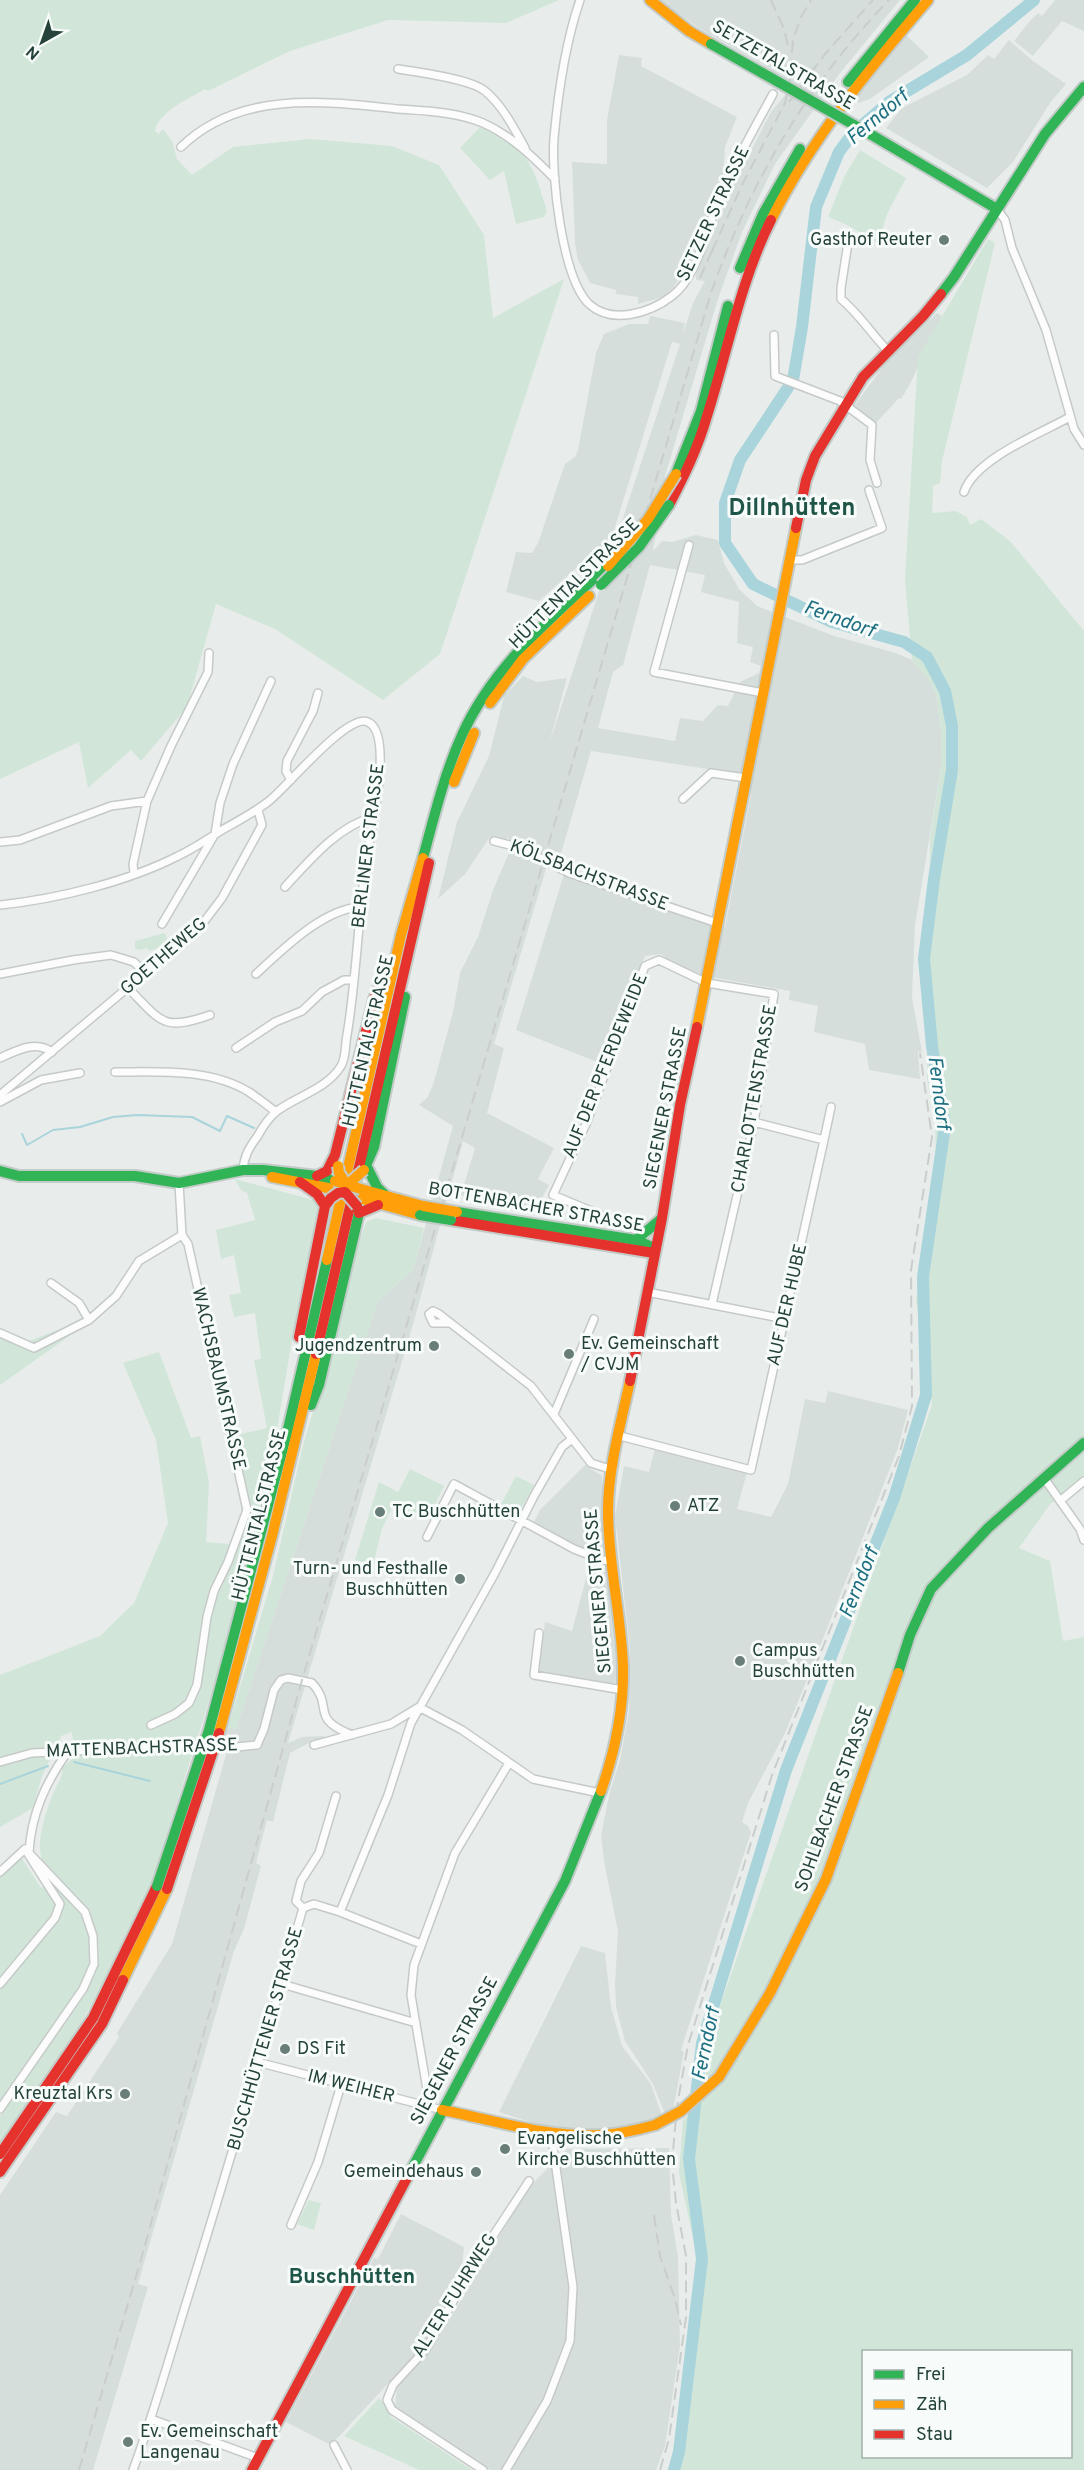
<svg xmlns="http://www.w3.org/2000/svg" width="1084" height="2470" font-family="Overpass,sans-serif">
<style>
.built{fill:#d6dedb;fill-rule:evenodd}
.green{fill:#d1e6d8;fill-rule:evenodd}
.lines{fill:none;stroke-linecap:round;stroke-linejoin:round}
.stream{stroke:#a9d4db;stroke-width:2}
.river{stroke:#a9d4db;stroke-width:12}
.street-casing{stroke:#c5cac8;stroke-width:10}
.fast-casing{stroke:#c3cbc8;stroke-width:14}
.slow-casing{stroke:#c3cbc8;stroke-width:14}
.jam-casing{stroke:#c3cbc8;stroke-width:14}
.street{stroke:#fcfcfc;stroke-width:7}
.fast{stroke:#30b455;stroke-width:10}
.slow{stroke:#ff9f0a;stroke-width:10}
.jam{stroke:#e5322d;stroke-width:10}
.rail{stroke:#c9cdcc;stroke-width:2;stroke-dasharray:12 6;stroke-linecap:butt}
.fast-bridge-casing{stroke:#c3cbc8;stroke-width:14;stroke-linecap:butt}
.slow-bridge-casing{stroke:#c3cbc8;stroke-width:14;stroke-linecap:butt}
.jam-bridge-casing{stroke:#c3cbc8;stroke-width:14;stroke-linecap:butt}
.fast-bridge{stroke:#30b455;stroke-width:10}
.slow-bridge{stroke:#ff9f0a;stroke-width:10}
.jam-bridge{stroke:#e5322d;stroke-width:10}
.poi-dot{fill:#697e78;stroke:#f7fbf9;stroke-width:2}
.labels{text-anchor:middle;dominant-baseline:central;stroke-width:6;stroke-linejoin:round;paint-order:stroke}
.street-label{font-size:18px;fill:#24423a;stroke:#f7fbf9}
.poi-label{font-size:18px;fill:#24423a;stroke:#f7fbf9;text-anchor:start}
.water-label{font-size:20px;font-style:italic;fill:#1c6f80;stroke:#f7fbf9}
.quarter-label{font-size:21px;font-weight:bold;fill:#1f5548;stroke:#f7fbf9}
.district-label{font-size:24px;font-weight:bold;fill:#1f5548;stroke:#f7fbf9}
</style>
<rect width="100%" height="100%" fill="#e8edeb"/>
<path class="built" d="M658 0H900L840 73 775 164 742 232 717 302 665 476 653 551 662 541 672 542 696 535 718 540 724 563 739 589 757 606 834 636 896 653 912 660 928 678 936 694 941 729 942 762 915 925 912 997 922 1052H918L920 1079 869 1070 865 1044 814 1032 818 1006 789 1000 790 991 716 978 679 967 661 954 645 956 605 1065 516 1030 564 874 725 927 751 795 740 774 591 751 559 860 550 855 494 1044 504 1048 487 1113 554 1148 538 1179 549 1185 535 1210 461 1195 475 1148 463 1141 414 1321 288 1743 302 1737 324 1736 325 1742 309 1743 290 1753 273 1822 267 1820 256 1863 261 1866 244 1929 234 1951 138 2284 148 2287 93 2470H0V2195L56 2112 67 2116 119 2037 117 2033 172 1944 226 1755 223 1742 228 1727 236 1729 378 1301 413 1270 453 1126 419 1105 427 1098 433 1085 453 1012 460 973 478 937 493 890 508 855 516 849 508 838 501 842 490 837 465 874 438 899 457 822 489 756 504 696 523 676 537 682 567 678 549 744 680 344 672 342 608 550 598 557 582 563 539 601 506 592 516 552 532 553 538 543 565 464 575 457 578 450 596 353 604 334 629 324H648L650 316 685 323 683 334 693 303 705 281 696 280V274L728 195 771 112 795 83 702 30ZM650 565 705 575 701 592 739 602 737 643 753 647 750 662 761 666 759 673 740 682 728 706 718 705 703 721 680 718 675 741 598 728 613 672 623 665Z
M1055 0H1084V31L1062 21 1033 56 1014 41 1029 22 1038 13 1042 16Z
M905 34 929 57 870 99 859 103 854 101Z
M1009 40 1033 61 1066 84 1050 103 1013 162 987 188 886 128 902 108 967 75 988 55 994 59Z
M619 55 642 58 641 66 737 117 725 147 723 180 690 262 673 288 663 297 638 304V297L616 294V290L590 283 578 260 575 243 572 162 607 164V120Z
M937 313 942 316 910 384 901 399 899 398 876 423 854 406 888 360Z
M828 1391 908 1410 898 1448 802 1692 785 1733 748 1803 742 1822 748 1826 751 1832 681 2050 684 2052 673 2110 665 2114 653 2084 625 2041 616 2007 615 1984 618 1931 604 1861 601 1835 610 1791 620 1760 629 1711 630 1650 615 1516 624 1466 649 1472 655 1448 747 1472 737 1509 771 1517 788 1484 805 1399 825 1403Z
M585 1465 602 1476 605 1555 581 1549 533 1524 540 1510Z
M590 1563 606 1568 617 1671 615 1684 538 1673 545 1622 572 1631Z
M581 1946 605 1953 611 2007 622 2046 651 2084 662 2116 609 2132 545 2127 499 2112Z
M669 2148 671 2215 678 2257 680 2346 665 2446 656 2470H490L395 2408 397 2387 429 2353 529 2187 567 2149Z
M401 2214 464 2247 461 2279 422 2347 331 2445 286 2422 374 2258 378 2259Z"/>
<path class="green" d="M0 0H559L506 23 388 20 290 51 208 91 205 89C189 99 159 111 155 131L159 134 163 129 172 141 177 159 192 175 233 147 311 139 392 146 439 165 484 235 493 318 564 279 440 654 383 700 275 629 216 604 187 707 141 761 131 750 88 788 79 742 0 779Z
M480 127C527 143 534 168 547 211L544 217 516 224 504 171 490 180 460 148Z
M860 150 906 178 887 214 878 243 845 224 828 217 845 175Z
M988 239 995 243 942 461 940 483 933 486 932 513 956 511 967 517 970 525 981 519 1010 541 1084 631V1483L1066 1498 1051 1503 1019 1548 1050 1561 1063 1641 1084 1637V2470H668L673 2451 698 2261 679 2173 683 2120 698 2107 707 2042 932 1405 916 1300 936 1160 935 1123 927 1078 930 838 942 762 941 729 936 694 928 678 912 660 905 580 918 357ZM864 2352H1070V2456H864Z
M165 933 169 944 149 951 147 948 139 950 135 949V941Z
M235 1179 317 1201 319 1216 293 1334 274 1447 247 1557 215 1682 153 1878 118 1956 74 2036 0 2143V2116L85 1995 97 1970 99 1947 91 1914 44 1865C34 1845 45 1814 53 1794 56 1784 64 1778 62 1767L75 1757 72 1732 61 1736 42 1776 33 1808 0 1827V1675L100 1636 134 1603 168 1523 156 1440 123 1363 159 1352 191 1438 200 1436 209 1483 206 1542 229 1544 243 1518 228 1437 267 1428 254 1360 261 1359 255 1313 234 1317 229 1295 241 1293 234 1255 221 1259 216 1230 255 1220 247 1193 241 1190Z
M376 1218 424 1228 413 1270 378 1301 236 1729 228 1727 273 1576 303 1445 329 1359 353 1260 366 1222Z
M102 1313 0 1385V1328L29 1341Z
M410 1469 444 1486 427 1520 394 1503 382 1529 373 1565 355 1560 379 1482 398 1492Z
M516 1476 534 1485 522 1507 515 1510 501 1504Z
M21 1857 41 1888 50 1880 85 1920 90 1942 89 1967 77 1992 0 2101V1874Z
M309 2200 321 2203 314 2230 297 2224Z
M379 2398 386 2405 391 2417 472 2470H419L344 2436Z"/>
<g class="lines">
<path class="stream" d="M22 1134 27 1145 53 1130 80 1127 113 1117 137 1115 192 1117 220 1131 227 1116 254 1128
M74 1762 150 1781
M0 1784 48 1766"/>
<path class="river" d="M674 2470 679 2452 702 2259 689 2159 702 2043 786 1770 894 1498 926 1395 923 1277 945 1126 932 1046 924 959 934 879 952 770V726L945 691 927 657 904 642 832 622 753 584 725 543V503L740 460 793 380 802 327 816 207 839 152 853 133 889 102 967 55 1034 0"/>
<defs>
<path id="street" d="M580 0C566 41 558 94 554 138 551 175 562 278 589 304 612 325 650 313 672 296 699 276 707 224 721 195 736 160 755 127 773 94
M398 69C418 72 471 79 485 91 503 106 514 128 525 148
M181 147C239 90 324 101 398 109 426 111 457 112 483 123 512 136 533 157 555 179
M997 209 1005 220 1012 248 1046 330 1074 429 1084 445
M848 243 841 288V299C859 314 871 333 887 350
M774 335 775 376 840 401 872 425 870 460 877 483
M964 492C975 459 1041 433 1070 417
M689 545 654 672 763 693
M790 560H802L882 528 869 490
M291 780 286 771 287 761 313 711 318 693
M683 799 711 773 746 778
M494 841 521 848 569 873 717 923
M0 842 20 840 111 806 147 801
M134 873 133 864 147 801 171 746 208 672 209 653
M285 887C309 861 338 826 373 817
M0 905C57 899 127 882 178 856 193 849 208 839 222 830 238 821 255 812 269 801 286 788 348 712 368 722 394 734 371 830 367 855 358 915 357 975 347 1035 345 1044 346 1059 341 1066 327 1089 297 1096 277 1111 268 1118 262 1128 257 1137 249 1148 244 1156 243 1170
M162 924 215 834 220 803 233 764 271 681
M0 974 73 960 111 955 134 962 145 973
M256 974C282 950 322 910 359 907
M128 988C161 1021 162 1032 210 1015
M236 1048 275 1022 302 1011 322 992 344 980H353
M0 1058C18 1050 35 1040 52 1052
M115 1072C158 1072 210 1068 249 1092 258 1098 267 1105 276 1112
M0 1095 200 927 222 898 262 825 258 810
M0 1102 41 1080 80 1073
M824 1140 831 1107
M646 1234 553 1195 586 1124 645 966 659 960 707 983 774 994 754 1122 712 1304
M51 1283 79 1303 89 1320
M647 1292 785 1319
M449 1323H433L429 1314 433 1311 439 1314 531 1386 591 1463 613 1470
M0 1333 34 1348 89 1320 116 1296 139 1261 182 1235
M554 1414 594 1319
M620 1436 751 1470 824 1140 754 1122
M1044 1478 1080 1529 1084 1540
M1060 1501 1084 1481
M427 1537 454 1484 574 1549 602 1560 611 1561
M539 1633 534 1675 623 1690
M151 1725 175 1714 189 1703 197 1685 207 1617 214 1591 228 1562 247 1510 188 1244 182 1235 179 1183
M314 1745 391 1724 419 1707 462 1730 533 1779 600 1793
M0 1762 32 1753 181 1746 237 1747 257 1745 264 1729 274 1690 281 1680 288 1678 312 1683C335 1708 308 1717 352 1735
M0 1872 25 1849 60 1904 55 1918 0 1984
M303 1908 296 1901 301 1881 319 1853 336 1796
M340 1912 388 1795 411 1723 495 1573 534 1496 562 1447 572 1439
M282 1984 416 2023
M261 2063 442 2110
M430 2107 411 1995 414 1965 455 1853 509 1763
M0 2109 83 1989 94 1964 93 1936 85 1912 29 1853C31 1814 46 1782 68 1751
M291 2225 318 2162 341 2085
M151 2419 258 2458
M334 2445 347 2470
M133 2470C154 2413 170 2355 188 2297 228 2168 266 2038 303 1908L314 1904 340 1912 421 1944
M483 2470 392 2410 387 2400 393 2385 426 2349 472 2268 529 2181
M506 2470 547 2401 570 2341 573 2287 551 2133"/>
<path id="fast" d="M848 82 915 0
M870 134 997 209
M740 268 763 214 800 149
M941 294 954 277 1045 134 1084 87
M676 474 701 411 728 306
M423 858C434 817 444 775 462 735 493 666 553 616 608 566
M367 1167 377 1187 387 1197
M364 1170 374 1147 405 997
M0 1171 19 1176H135L179 1183 243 1170H263L317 1176 335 1181
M457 1212 636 1240 650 1246 654 1253
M636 1240 661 1219
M311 1405 319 1385 359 1213 357 1206
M898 1673 910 1635 931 1589 988 1528 1084 1443
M209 1730 288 1429 327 1260
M408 2176 565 1881 601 1791"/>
<path id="slow" d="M650 0 689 31 711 44
M771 220C812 138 869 69 928 0
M490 703 523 659 589 596
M454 782 474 733
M697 1027 796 528
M272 1177 333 1189
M361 1189 423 1206
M359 1198 420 1215
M327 1260 401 935 423 858
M219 1733 272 1536 316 1354
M601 1791C615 1751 624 1709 623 1666 621 1614 608 1563 608 1511 608 1468 621 1423 630 1381
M123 1980 167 1889
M719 2077 770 1993 826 1879 898 1673
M442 2110C494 2120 547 2138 601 2135 619 2134 637 2130 655 2125"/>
<path id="jam" d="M669 505C684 476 698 448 707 416 728 350 740 282 771 220
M796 528 806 480 815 456 863 377 923 316 941 294
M317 1176 327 1171 335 1155 374 999 385 973
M300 1182 317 1194 325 1206
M359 1213 378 1205
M451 1220 654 1253
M299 1337 325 1206 331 1198
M316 1354 429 863
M630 1381 662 1218 680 1105 697 1027
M0 2154 93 2018 157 1886
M0 2172 102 2024 123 1980
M252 2470 408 2176"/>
</defs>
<use href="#street" class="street-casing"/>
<use href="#fast" class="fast-casing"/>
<use href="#slow" class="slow-casing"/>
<use href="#jam" class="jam-casing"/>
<use href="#street" class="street"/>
<use href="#fast" class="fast"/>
<use href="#slow" class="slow"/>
<use href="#jam" class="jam"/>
<path class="rail" d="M771 0 784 29 789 50
M789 102 825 54 873 0
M712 251 743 183 785 103 790 80 793 40 801 17 811 0
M700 278 715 244
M654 2215 660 2256 675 2299 681 2325
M79 2470 140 2263 302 1680 711 293C750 182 807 85 889 0
M660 2470 669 2439 686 2317V2256L676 2203 672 2163 677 2106 688 2045 772 1775 899 1456 912 1406 911 1270 932 1137 920 1053"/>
<defs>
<path id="fast-bridge" d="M711 44 870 134
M601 585 639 547 669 505
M420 1215 451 1220
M157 1886 209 1730"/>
<path id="slow-bridge" d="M608 566 648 519 676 474
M338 1166 339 1173 347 1185 364 1170
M335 1181 361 1189
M423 1206 457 1212
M655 2125 681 2111 719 2077"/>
<path id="jam-bridge" d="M331 1198 338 1193 345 1192 357 1206
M167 1889 219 1733"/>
</defs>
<use href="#fast-bridge" class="fast-bridge-casing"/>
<use href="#slow-bridge" class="slow-bridge-casing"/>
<use href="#jam-bridge" class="jam-bridge-casing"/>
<use href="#fast-bridge" class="fast-bridge"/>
<use href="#slow-bridge" class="slow-bridge"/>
<use href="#jam-bridge" class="jam-bridge"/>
</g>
<g class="poi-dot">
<circle cx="944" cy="240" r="6"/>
<circle cx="434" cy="1346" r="6"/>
<circle cx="569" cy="1354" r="6"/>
<circle cx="675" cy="1506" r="6"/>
<circle cx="380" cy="1512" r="6"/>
<circle cx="460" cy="1579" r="6"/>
<circle cx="740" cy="1661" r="6"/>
<circle cx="285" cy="2049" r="6"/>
<circle cx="125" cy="2094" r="6"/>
<circle cx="505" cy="2149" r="6"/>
<circle cx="476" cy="2172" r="6"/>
<circle cx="128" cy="2442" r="6"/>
</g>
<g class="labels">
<g class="street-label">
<text transform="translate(783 66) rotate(30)">SETZETALSTRASSE</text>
<text transform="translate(714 214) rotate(-65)">SETZER STRASSE</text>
<text transform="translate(575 584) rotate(-45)">HÜTTENTALSTRASSE</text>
<text transform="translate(369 846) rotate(-83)">BERLINER STRASSE</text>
<text transform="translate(589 876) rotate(21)">KÖLSBACHSTRASSE</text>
<text transform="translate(164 957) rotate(-41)">GOETHEWEG</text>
<text transform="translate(369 1041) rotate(-77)">HÜTTENTALSTRASSE</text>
<text transform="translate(606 1066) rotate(-68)">AUF DER PFERDEWEIDE</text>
<text transform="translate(755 1099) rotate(-80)">CHARLOTTENSTRASSE</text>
<text transform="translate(666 1108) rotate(-79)">SIEGENER STRASSE</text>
<text transform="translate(536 1208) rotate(10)">BOTTENBACHER STRASSE</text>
<text transform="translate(788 1305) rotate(-77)">AUF DER HUBE</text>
<text transform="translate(218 1379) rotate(77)">WACHSBAUMSTRASSE</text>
<text transform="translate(260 1515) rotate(-76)">HÜTTENTALSTRASSE</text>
<text transform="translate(599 1591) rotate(-95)">SIEGENER STRASSE</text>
<text transform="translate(142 1749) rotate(-2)">MATTENBACHSTRASSE</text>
<text transform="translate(835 1799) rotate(-70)">SOHLBACHER STRASSE</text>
<text transform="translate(266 2039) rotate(-74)">BUSCHHÜTTENER STRASSE</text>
<text transform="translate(455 2051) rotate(-62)">SIEGENER STRASSE</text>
<text transform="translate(351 2087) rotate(14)">IM WEIHER</text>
<text transform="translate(455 2296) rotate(-58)">ALTER FUHRWEG</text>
</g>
<g class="poi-label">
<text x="932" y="240" text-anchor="end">Gasthof Reuter</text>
<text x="581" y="1344">Ev. Gemeinschaft<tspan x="581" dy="21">/ CVJM</tspan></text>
<text x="422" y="1346" text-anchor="end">Jugendzentrum</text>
<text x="687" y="1506">ATZ</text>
<text x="392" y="1512">TC Buschhütten</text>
<text x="448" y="1569" text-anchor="end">Turn- und Festhalle<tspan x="448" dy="21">Buschhütten</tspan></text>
<text x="752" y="1651">Campus<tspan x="752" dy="21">Buschhütten</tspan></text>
<text x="297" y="2049">DS Fit</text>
<text x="113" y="2094" text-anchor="end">Kreuztal Krs</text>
<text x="517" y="2139">Evangelische<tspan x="517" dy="21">Kirche Buschhütten</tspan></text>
<text x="464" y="2172" text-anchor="end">Gemeindehaus</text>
<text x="140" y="2432">Ev. Gemeinschaft<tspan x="140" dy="21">Langenau</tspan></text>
</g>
<g class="water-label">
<text transform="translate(878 118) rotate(-40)">Ferndorf</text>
<text transform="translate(839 620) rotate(20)">Ferndorf</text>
<text transform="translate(938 1093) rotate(83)">Ferndorf</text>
<text transform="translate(860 1583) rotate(-68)">Ferndorf</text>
<text transform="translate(707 2044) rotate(-78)">Ferndorf</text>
</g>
<g class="quarter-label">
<text x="352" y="2277">Buschhütten</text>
</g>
<g class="district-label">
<text x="792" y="509">Dillnhütten</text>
</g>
</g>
<rect x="862" y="2350" width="210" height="108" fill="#f7fbf9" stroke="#a3b1ad" stroke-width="1.5"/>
<rect x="874" y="2370" width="30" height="9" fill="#30b455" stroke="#a3b1ad" stroke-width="1.5"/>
<text x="916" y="2380" font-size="18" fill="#24423a">Frei</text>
<rect x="874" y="2400" width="30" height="9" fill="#ff9f0a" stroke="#a3b1ad" stroke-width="1.5"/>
<text x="916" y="2410" font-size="18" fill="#24423a">Zäh</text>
<rect x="874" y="2430" width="30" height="9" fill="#e5322d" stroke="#a3b1ad" stroke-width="1.5"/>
<text x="916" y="2440" font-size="18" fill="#24423a">Stau</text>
<g transform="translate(42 42) rotate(220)" stroke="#f7fbf9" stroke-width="4.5" paint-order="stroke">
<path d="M0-4.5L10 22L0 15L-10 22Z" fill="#24423a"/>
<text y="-9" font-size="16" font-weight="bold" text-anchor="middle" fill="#24423a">N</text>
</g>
</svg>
